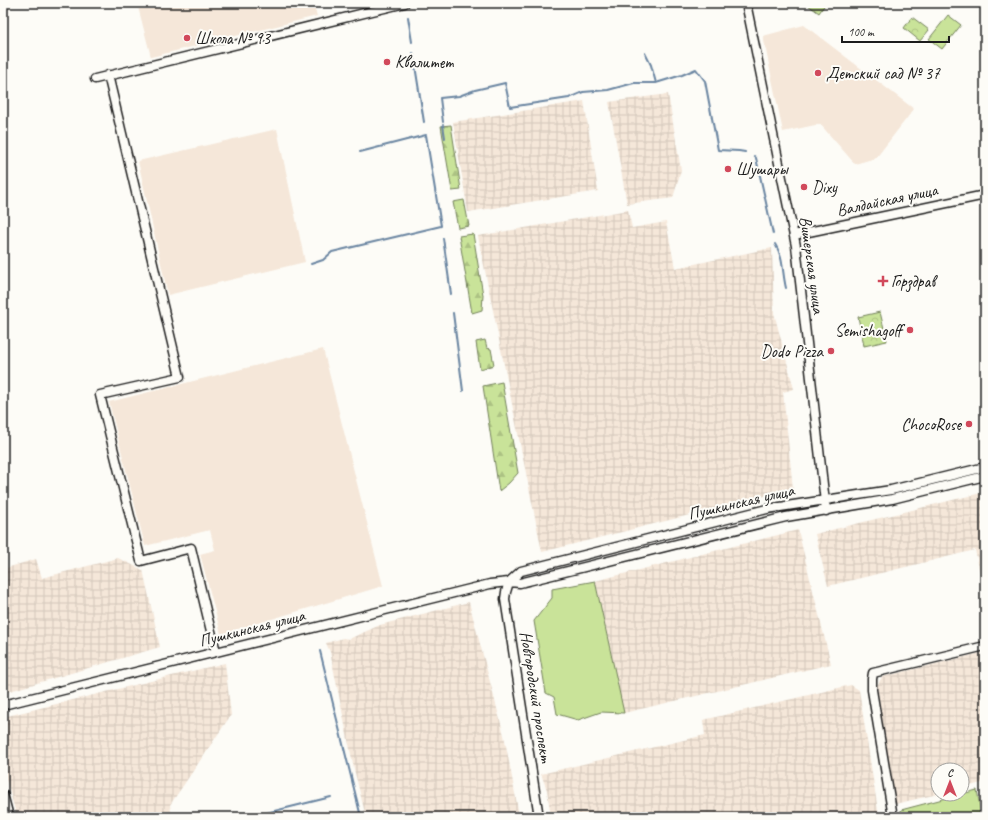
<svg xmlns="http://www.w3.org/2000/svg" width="988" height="820" font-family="Caveat,sans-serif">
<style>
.built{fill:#f5e7d9}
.industrial{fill:url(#industrial-grid)}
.green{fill:#c9e399;stroke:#72805a}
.forest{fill:url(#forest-firs);stroke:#72805a}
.park{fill:url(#park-crowns);stroke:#72805a}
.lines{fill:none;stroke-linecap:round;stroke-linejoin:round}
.stream{stroke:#6a85a1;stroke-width:2}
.minor-casing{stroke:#1c1c1c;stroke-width:11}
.minor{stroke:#fdfcf7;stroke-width:8}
.poi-dot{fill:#d1495b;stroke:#fdfcf7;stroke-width:1.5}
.labels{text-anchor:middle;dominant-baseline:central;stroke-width:4;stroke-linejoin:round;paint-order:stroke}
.poi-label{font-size:17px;fill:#1c1c1c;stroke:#fdfcf7;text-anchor:start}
.street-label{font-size:17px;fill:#1c1c1c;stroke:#fdfcf7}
</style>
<defs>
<pattern id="industrial-grid" width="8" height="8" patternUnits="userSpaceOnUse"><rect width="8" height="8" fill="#f5e7d9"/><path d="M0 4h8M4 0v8" fill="none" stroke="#d1c6ba"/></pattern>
<pattern id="forest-firs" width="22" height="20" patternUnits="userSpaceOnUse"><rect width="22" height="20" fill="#c9e399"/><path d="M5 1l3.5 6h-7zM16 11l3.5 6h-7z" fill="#acc283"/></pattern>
<pattern id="park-crowns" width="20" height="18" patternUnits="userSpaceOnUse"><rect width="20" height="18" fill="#c9e399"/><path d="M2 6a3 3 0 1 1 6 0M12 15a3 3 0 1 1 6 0" fill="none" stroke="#acc283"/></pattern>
</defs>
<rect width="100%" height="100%" fill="#fdfcf7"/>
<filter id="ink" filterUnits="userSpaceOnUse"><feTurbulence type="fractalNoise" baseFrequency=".025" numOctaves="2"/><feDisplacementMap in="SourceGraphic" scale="8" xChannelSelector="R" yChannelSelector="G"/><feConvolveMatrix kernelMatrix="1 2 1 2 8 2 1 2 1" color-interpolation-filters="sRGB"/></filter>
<g filter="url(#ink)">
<path class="built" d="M137 3H313L317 16 151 57Z
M804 25 914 109 876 158 855 164 820 124 783 132 763 36Z
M277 129 305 262 168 295 138 161Z
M323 349 383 586 221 634 200 554 215 550 210 530 145 546 109 402Z"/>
<path class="industrial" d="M668 94 681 170 673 198 627 204 609 102Z
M584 101 598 191 468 212 453 122Z
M628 210 632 228 666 222 675 268 772 248 774 313 794 389 783 392 793 489 542 552 478 236Z
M985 492V594L975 550 828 586 815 534Z
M798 530 831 664 624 713 595 581Z
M118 558 143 570 160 647 3 693V569L36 559 42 578Z
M469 602 504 735 519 815 510 817H366L354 769 330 652 326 643 343 638 349 639 380 625Z
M985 652V782L962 788V770H938V794L895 804 877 686 882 677Z
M225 663 231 715 170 805 172 817H17L3 768V717Z
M851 685 859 690 879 817H551L547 790 541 774 705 735 703 720Z"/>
<path class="green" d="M948 15 961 25 942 49 929 39Z
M595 581 624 713 601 712 578 720 557 714 554 697 546 693 534 621 552 598V589Z
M977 790 982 817H902L901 810Z"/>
<path class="forest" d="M451 125 461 190 452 191 441 126Z
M464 200 469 226 458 228 453 202Z
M473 234 483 295 482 310 472 313 459 236Z
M485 340 487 348 491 349 494 365 480 369 476 342Z
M502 382 518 473 509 483 499 491 483 386Z"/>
<path class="park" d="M810 3H826L819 13 808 5Z
M912 17 929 30 920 41 904 28Z
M880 312 887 341 864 346 858 317Z"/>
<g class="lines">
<path class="stream" d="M408 17 412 42
M413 53 424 122
M645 53 651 65 656 83
M443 122 440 98 459 96 475 90 505 83 510 107 569 98 583 92 608 90 634 83H656L682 75 696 69 705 81 718 150 739 151 745 152
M443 125 445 138
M754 156 756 158 773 234
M443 238 451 294
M775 244C784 258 782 272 786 288
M311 264 323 260 332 252 441 226 426 135 360 152
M453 313 463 391
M320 651 361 817
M250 817 331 797"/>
<defs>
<path id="minor" d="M746 3 796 246 826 511
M108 75 180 377 100 395 141 561 191 548 216 652
M95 79 405 3
M794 235 985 195
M509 582 521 571 767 509 891 490 985 467
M509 582 506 592 505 599 539 817
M3 705 490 584 509 582 520 583 786 517 892 499 985 476
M3 794 9 817
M893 817 872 690V679L873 673 985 646"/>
</defs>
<use href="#minor" class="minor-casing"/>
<use href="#minor" class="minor"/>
</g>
</g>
<g class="poi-dot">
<circle cx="187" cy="38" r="4"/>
<circle cx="387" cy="62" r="4"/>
<circle cx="818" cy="73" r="4"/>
<circle cx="728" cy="169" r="4"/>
<circle cx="804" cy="187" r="4"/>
<path d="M881 275h4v4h4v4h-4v4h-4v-4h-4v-4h4z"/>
<circle cx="910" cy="330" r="4"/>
<circle cx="831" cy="351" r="4"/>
<circle cx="969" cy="424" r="4"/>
</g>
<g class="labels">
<g class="poi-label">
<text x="195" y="38">Школа № 93</text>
<text x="395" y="62">Квалитет</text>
<text x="826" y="73">Детский сад № 37</text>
<text x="736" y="169">Шушары</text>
<text x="812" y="187">Dixy</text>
<text x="891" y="281">Горздрав</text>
<text x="902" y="330" text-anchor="end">Semishagoff</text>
<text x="823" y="351" text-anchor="end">Dodo Pizza</text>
<text x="961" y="424" text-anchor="end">ChocoRose</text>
</g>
<g class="street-label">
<text transform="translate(887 200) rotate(-12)">Валдайская улица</text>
<text transform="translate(812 265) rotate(82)">Вишерская улица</text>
<text transform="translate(741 502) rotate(-13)">Пушкинская улица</text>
<text transform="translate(252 628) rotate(-14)">Пушкинская улица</text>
<text transform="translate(536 697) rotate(81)">Новгородский проспект</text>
</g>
</g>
<rect width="988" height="820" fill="none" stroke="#fdfcf7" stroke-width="16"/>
<rect x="8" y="8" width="972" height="804" fill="none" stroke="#1c1c1c" stroke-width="1.5" filter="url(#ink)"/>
<g transform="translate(950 782)"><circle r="19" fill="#fdfcf7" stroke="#a3a29f"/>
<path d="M0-3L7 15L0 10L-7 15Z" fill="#d1495b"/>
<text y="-6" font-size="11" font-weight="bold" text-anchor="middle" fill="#1c1c1c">С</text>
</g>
<path d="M842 36v6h107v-6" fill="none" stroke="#1c1c1c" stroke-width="2"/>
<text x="848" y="36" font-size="12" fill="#1c1c1c" stroke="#fdfcf7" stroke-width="3" paint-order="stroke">100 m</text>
</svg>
